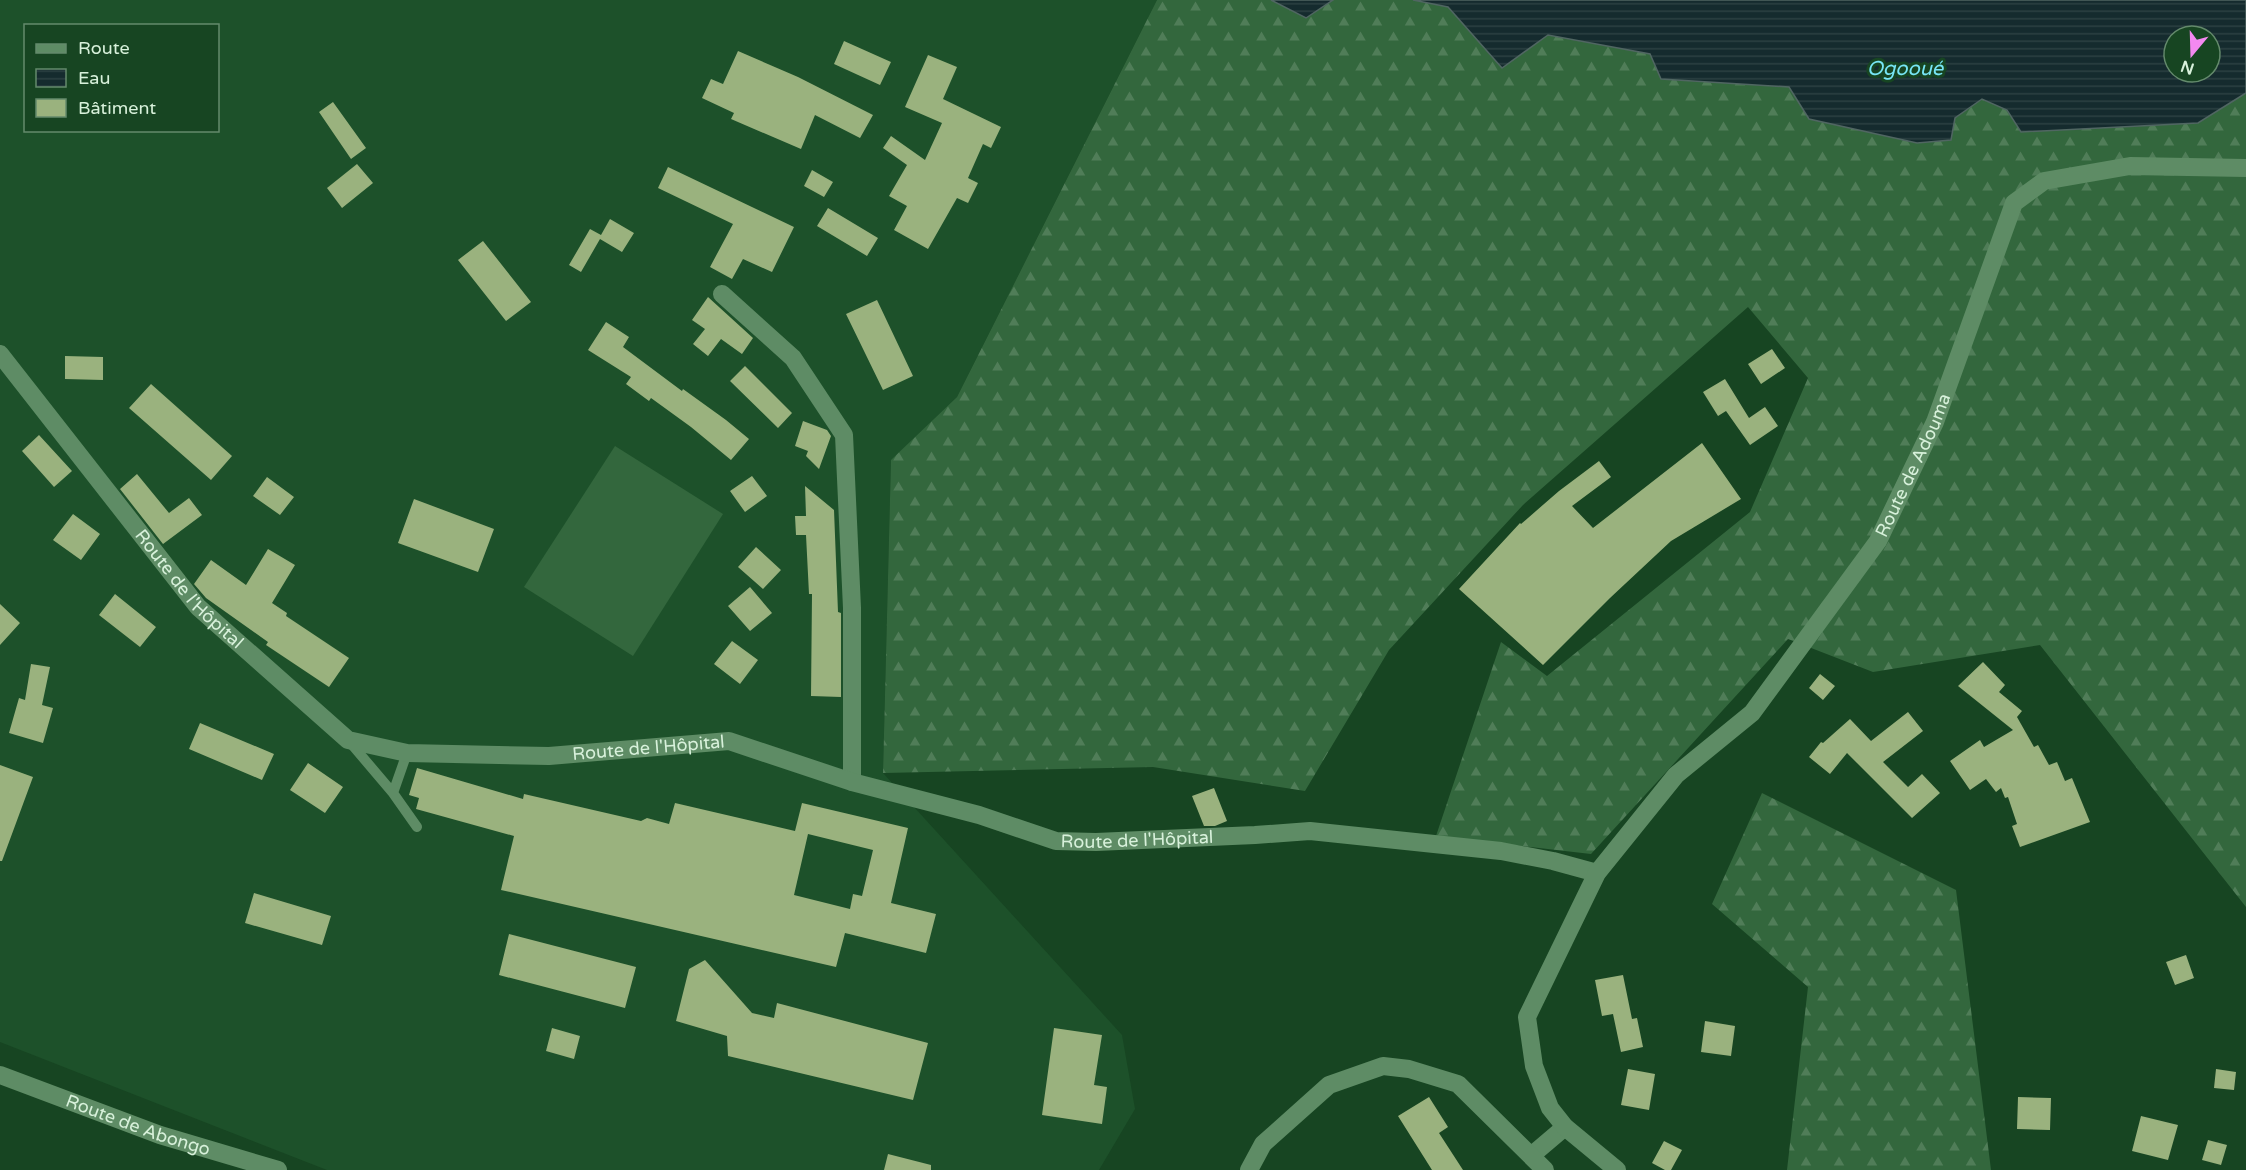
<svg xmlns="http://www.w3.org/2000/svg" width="2246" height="1170" font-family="'Varela Round',sans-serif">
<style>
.built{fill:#1d512a;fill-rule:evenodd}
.forest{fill:url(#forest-firs)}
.garden{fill:#33673d}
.water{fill:url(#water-rules);stroke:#506662;stroke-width:1.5;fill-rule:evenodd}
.building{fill:#9ab27e;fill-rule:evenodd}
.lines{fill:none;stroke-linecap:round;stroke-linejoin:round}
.service{stroke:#5e8c65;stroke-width:10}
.minor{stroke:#5e8c65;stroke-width:18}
.tertiary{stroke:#5e8c65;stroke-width:18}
.labels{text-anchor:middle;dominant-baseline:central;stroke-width:6;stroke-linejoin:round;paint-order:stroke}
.street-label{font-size:18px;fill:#d8f1db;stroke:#174522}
.water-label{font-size:20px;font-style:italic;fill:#77e5f5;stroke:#174522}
</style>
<defs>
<pattern id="forest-firs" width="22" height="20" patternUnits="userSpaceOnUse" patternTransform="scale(1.5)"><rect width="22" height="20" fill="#33673d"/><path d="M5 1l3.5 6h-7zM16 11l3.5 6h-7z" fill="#507d58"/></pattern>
<pattern id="water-rules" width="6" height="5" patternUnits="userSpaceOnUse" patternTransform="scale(1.5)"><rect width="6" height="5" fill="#152b2e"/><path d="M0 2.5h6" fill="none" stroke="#2b4042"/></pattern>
</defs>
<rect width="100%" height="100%" fill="#174522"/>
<path class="built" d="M0 0H1157L957 397 891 461 883 773 1122 1035 1135 1109 1099 1170H327L0 1042ZM26 26H218V130H26Z"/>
<path class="forest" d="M1157 0H1271L1306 18 1333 0H1413L1448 7 1502 68 1547 35 1650 54 1661 79 1789 87 1809 119 1955 118 1982 99 2007 110 2198 123 2246 93V907L2040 645 1873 672 1788 639 1591 854 1436 836 1501 642 1547 676 1750 512 1808 378 1748 307 1523 505 1389 650 1305 791 1153 767 883 773 891 460 957 397Z
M1762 793 1956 890 1991 1170H1787L1808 987 1712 904Z"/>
<path class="garden" d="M615 446 723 514 633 656 524 587Z"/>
<path class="water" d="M1271 0H1333L1306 18Z
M1413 0H2246V93L2198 123 2021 132 2007 110 1982 99 1955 118 1951 140 1917 143 1809 119 1789 87 1661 79 1650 54 1548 35 1502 68 1448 7ZM2174 36H2210V72H2174Z"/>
<path class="building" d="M844 41 891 62 880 85 834 64Z
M738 51 798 77 873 115 860 138 815 115 801 149 731 119 734 113 702 98 711 79 723 84Z
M928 55 957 67 943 99 1001 127 991 148 983 144 968 178 978 183 968 203 957 198 928 249 894 230 907 206 889 196 907 165 883 148 891 136 925 160 942 123 905 107Z
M333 102 366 148 351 159 319 112Z
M357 164 373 183 342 208 327 188Z
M668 167 794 227 772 272 743 259 732 279 710 267 733 224 658 188Z
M812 170 833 182 824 197 804 186Z
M828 208 878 238 867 256 817 226Z
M610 219 634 233 622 252 600 239 581 272 569 265 590 229 601 235Z
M483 241 531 302 506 321 458 260Z
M708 297 753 338 742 354 721 339 708 356 693 344 705 329 692 320Z
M877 300 913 376 883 390 846 314Z
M606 322 629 337 623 347 682 391 683 389 726 420 749 439 731 460 691 427 651 398 649 401 626 384 631 377 588 350Z
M1772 349 1785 368 1761 384 1748 364Z
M65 356 103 357V380L65 379Z
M745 366 792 413 778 428 730 381Z
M1725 379 1749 418 1765 407 1778 426 1750 445 1726 411 1718 416 1703 392Z
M151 384 232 456 211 480 129 408Z
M803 421 827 430 831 436 819 469 806 456 808 451 795 446Z
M39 435 72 471 54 487 22 451Z
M1702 443 1741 499 1671 541 1610 598 1543 665 1459 589 1520 523 1521 524 1559 491 1599 461 1611 477 1572 506 1593 528Z
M137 474 169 513 189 498 202 515 163 544 120 489Z
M752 476 767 496 745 512 730 491Z
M267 477 294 497 280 515 253 496Z
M805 486 834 510 838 612 841 613V697L811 696 812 594H809L806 535H796L795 516H806Z
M414 499 494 529 478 572 398 543Z
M73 514 100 534 81 560 53 540Z
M756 547 781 570 763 589 738 567Z
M268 549 295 565 272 603 287 613 286 616 349 658 329 687 266 645 268 642 206 598 194 584 211 560 246 585Z
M750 587 772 613 750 631 728 606Z
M115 594 156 627 140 647 99 615Z
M0 604 20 623 0 645Z
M732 641 758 660 740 684 714 664Z
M1983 662 2005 685 1999 692 2022 711 2017 717 2034 747 2038 745 2049 765 2057 762 2065 781 2072 778 2090 822 2020 847 2012 826 2017 824 2008 797 2005 798 2001 788 1996 792 1986 779 1970 790 1950 761 1980 740 1984 747 2013 730 1958 686Z
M31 664 50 667 42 705 53 708 43 743 9 733 19 698 25 700Z
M1820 674 1835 686 1823 700 1809 688Z
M1908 712 1923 731 1883 762 1908 787 1922 774 1940 793 1912 818 1847 753 1830 774 1809 757 1821 742 1823 743 1850 719 1871 741Z
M200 723 274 754 262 780 189 749Z
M308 763 343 787 325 813 290 790Z
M0 765 33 777 2 861H0Z
M417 768 523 799 524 794 641 821 647 818 669 824 675 803 795 831 802 803 908 828 891 903 936 914 926 953 845 933 836 967 501 890 514 836 416 809 419 798 409 795ZM808 834 873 850 862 896 853 894 850 909 794 895Z
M1214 788 1227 821 1215 826H1204L1192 796Z
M254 893 331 916 322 945 245 923Z
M509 934 636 967 625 1008 499 975Z
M2186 955 2194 978 2175 985 2166 962Z
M705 960 752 1013 774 1018 777 1003 928 1043 913 1100 728 1056 727 1036 676 1021 689 969Z
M1623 975 1632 1019 1637 1018 1643 1047 1621 1052 1613 1014 1602 1016 1595 980Z
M1705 1021 1735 1026 1731 1056 1701 1052Z
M552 1028 580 1036 574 1059 546 1051Z
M1054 1028 1102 1035 1094 1085 1107 1087 1102 1124 1042 1115Z
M1628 1069 1655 1074 1649 1110 1621 1105Z
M2216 1069 2236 1072 2234 1090 2214 1088Z
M1429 1097 1448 1127 1439 1133 1463 1170H1432L1398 1116Z
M2018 1097 2051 1098 2050 1130 2017 1129Z
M2141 1116 2178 1125 2168 1160 2132 1151Z
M2208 1140 2227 1145 2221 1165 2202 1160Z
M1664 1141 1682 1150 1671 1170H1665L1652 1163Z
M888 1154 931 1165V1170H884Z"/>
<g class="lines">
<path class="service" d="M348 740 393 793 417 827
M393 793 407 753"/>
<g class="minor">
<path d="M722 294 793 358 844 435 852 608V782"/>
<path id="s1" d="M0 354 198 607 348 740 407 753 549 756 729 741 852 782 979 815 1056 841 1096 842 1255 835 1310 831 1501 851 1553 861 1597 873"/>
<path id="s2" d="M0 1075 160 1135 278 1170"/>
<path d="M1532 1155 1565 1127"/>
<path d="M1249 1170 1263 1144 1329 1085 1383 1066 1409 1069 1458 1084 1545 1170"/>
</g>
<path class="tertiary" id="s3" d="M1617 1170 1565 1127 1550 1108 1534 1066 1527 1017 1597 873 1676 775 1752 713 1878 541 1935 422 2014 203 2044 181 2130 166 2246 168"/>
</g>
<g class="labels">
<g class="street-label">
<text stroke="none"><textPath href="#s3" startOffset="867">Route de Adouma</textPath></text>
<text stroke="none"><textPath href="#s1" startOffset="302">Route de l'Hôpital</textPath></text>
<text stroke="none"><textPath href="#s1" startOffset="824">Route de l'Hôpital</textPath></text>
<text stroke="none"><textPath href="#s1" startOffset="1328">Route de l'Hôpital</textPath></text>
<text stroke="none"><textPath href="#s2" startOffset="147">Route de Abongo</textPath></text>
</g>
<g class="water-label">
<text x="1905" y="69">Ogooué</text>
</g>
</g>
<rect x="24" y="24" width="195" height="108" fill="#174522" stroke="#648a6c" stroke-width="1.5"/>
<rect x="36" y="44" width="30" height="9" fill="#5e8c65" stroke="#648a6c" stroke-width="1.5"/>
<text x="78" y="54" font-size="18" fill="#d8f1db">Route</text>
<rect x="36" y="69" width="30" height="18" fill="url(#water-rules)" stroke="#648a6c" stroke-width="1.5"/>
<text x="78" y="84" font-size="18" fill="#d8f1db">Eau</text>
<rect x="36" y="99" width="30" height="18" fill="#9ab27e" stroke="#648a6c" stroke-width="1.5"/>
<text x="78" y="114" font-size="18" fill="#d8f1db">Bâtiment</text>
<g transform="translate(2192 54) rotate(199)"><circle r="28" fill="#174522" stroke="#648a6c" stroke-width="1.5"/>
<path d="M0-4.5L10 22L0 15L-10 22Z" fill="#f489f0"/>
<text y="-9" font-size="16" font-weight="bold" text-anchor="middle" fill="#d8f1db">N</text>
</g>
</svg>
